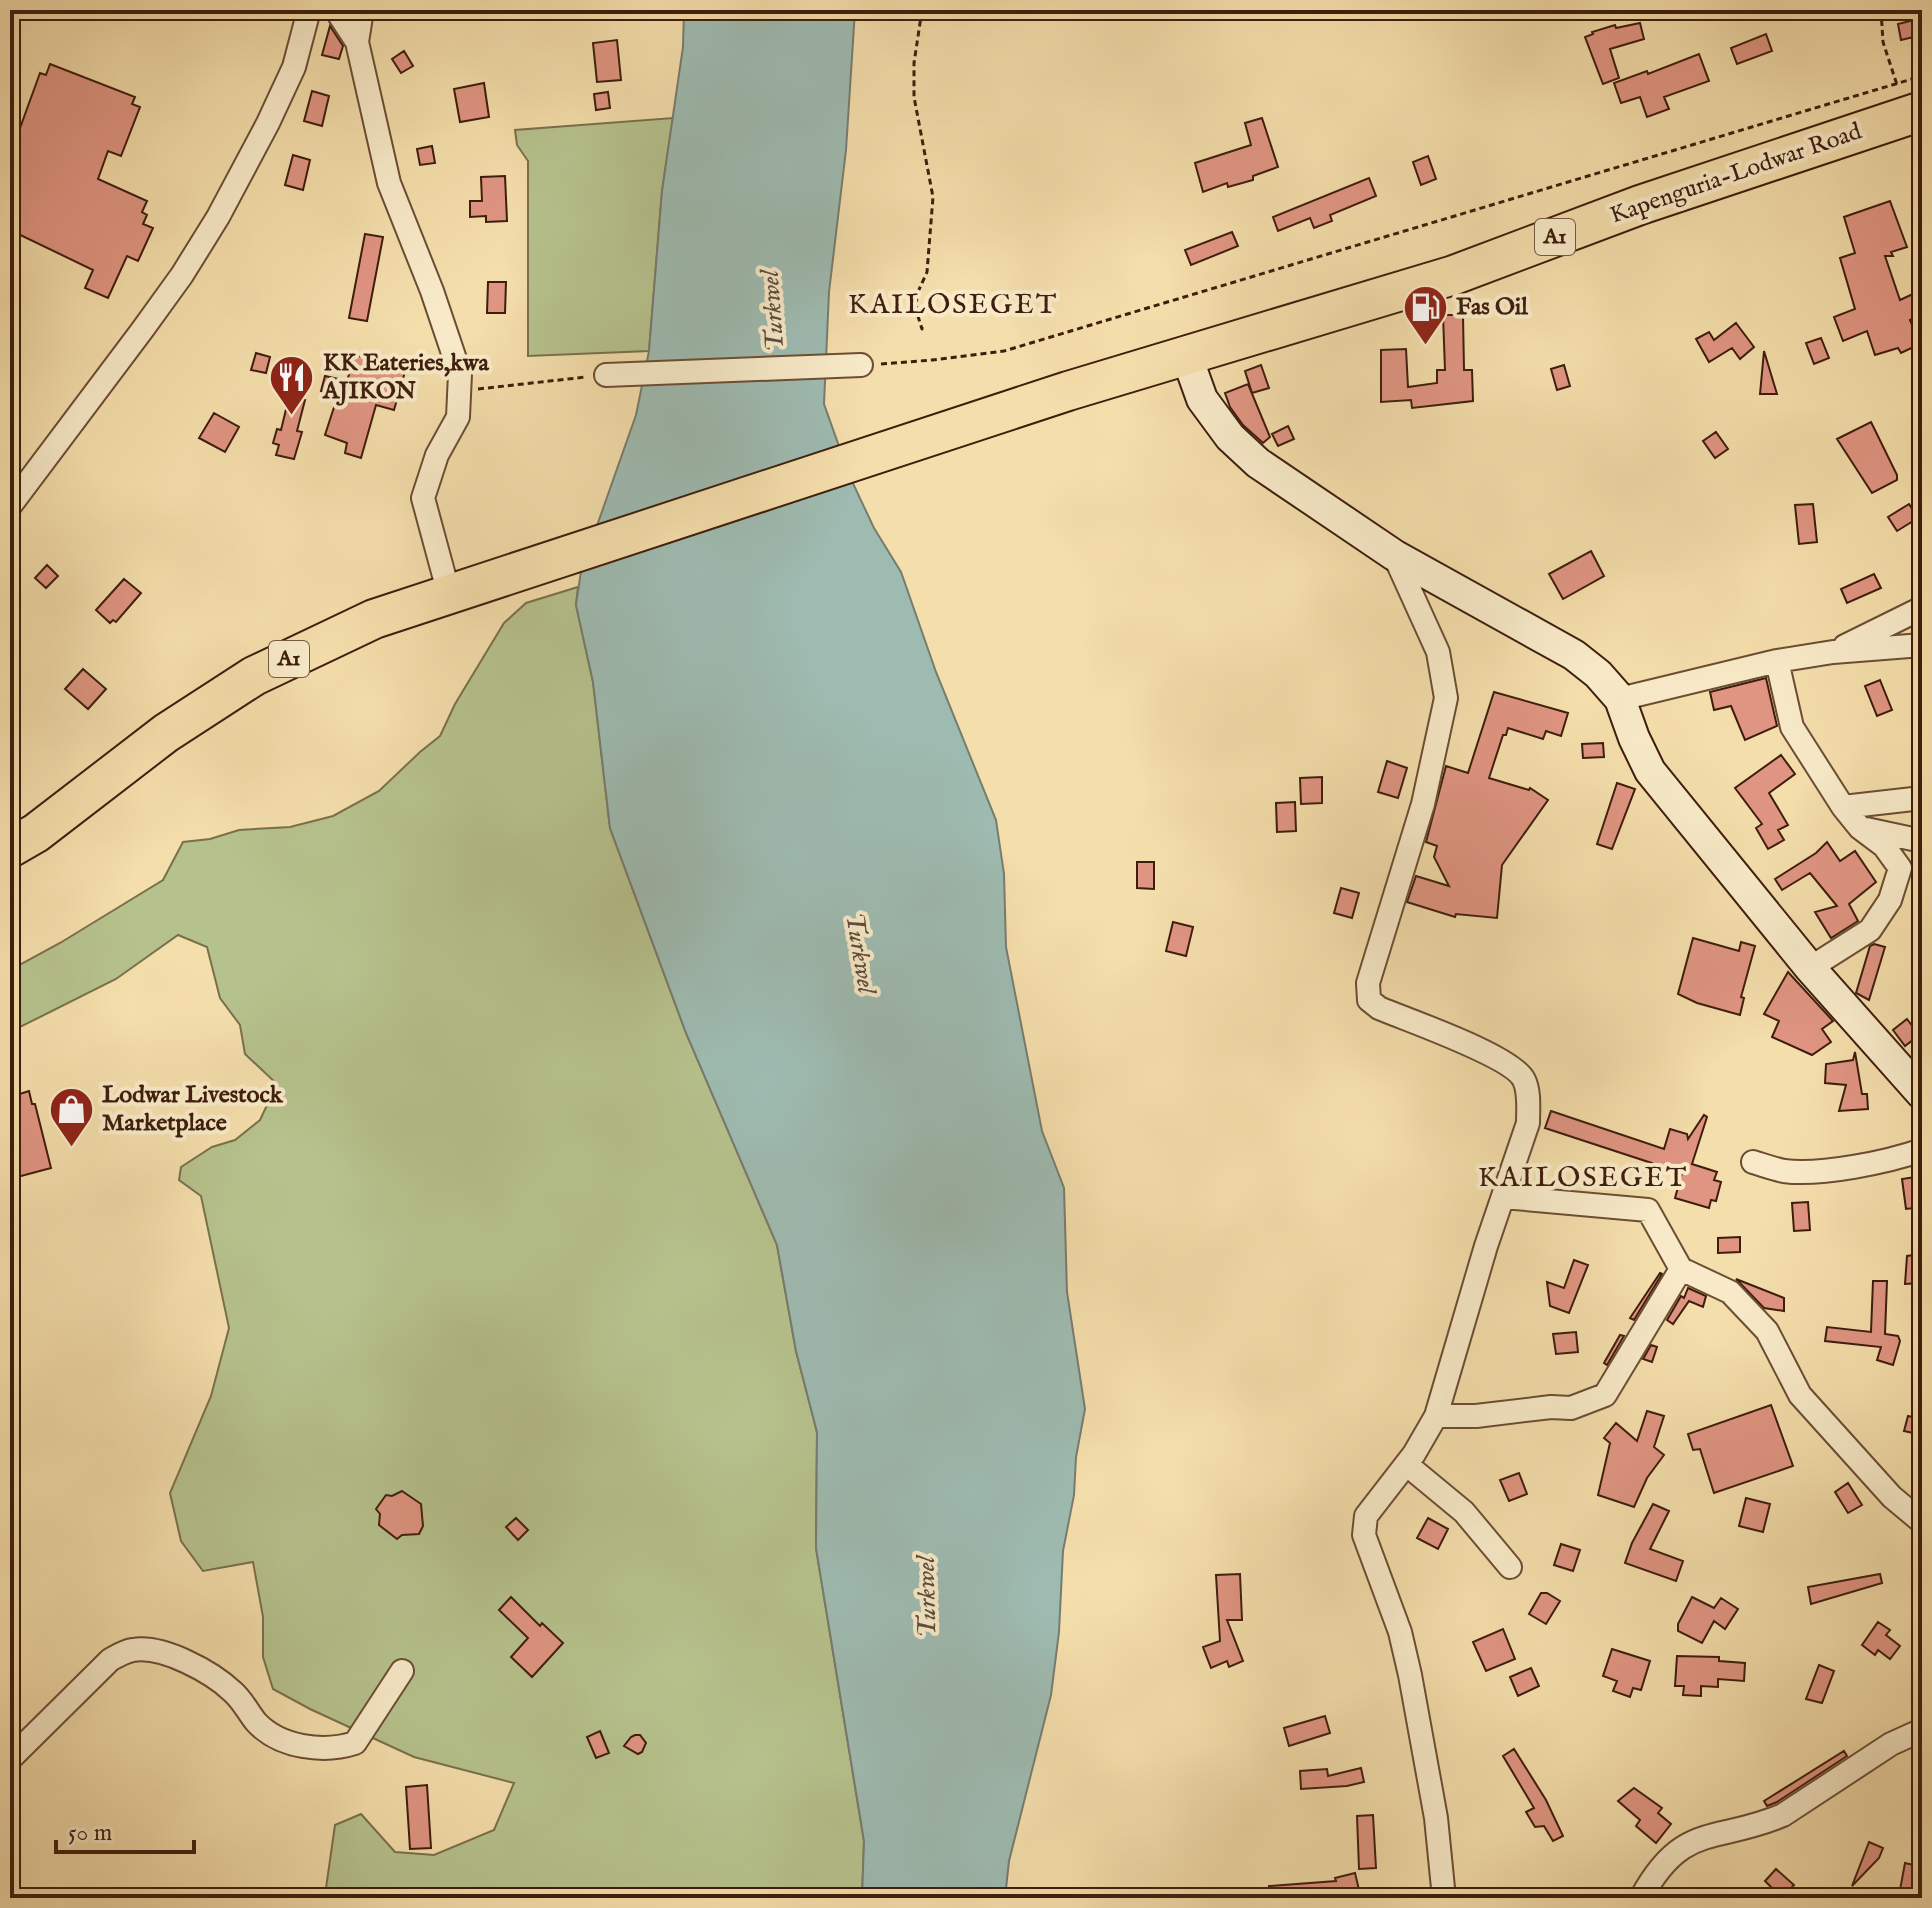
<svg xmlns="http://www.w3.org/2000/svg" width="1932" height="1908" font-family="'IM FELL English',serif">
<style>
.green{fill:#b6c28d;stroke:#7a704d;stroke-width:2}
.water{fill:#9ebbb1;stroke:#787c6f;stroke-width:2}
.building{fill:#e09582;stroke:#3e1d0d;stroke-width:2}
.lines{fill:none;stroke-linecap:round;stroke-linejoin:round}
.street-casing{stroke:#6c4d34;stroke-width:26}
.secondary-casing{stroke:#3e1d0d;stroke-width:34}
.highway-casing{stroke:#3e1d0d;stroke-width:42}
.path{stroke:#3e1d0d;stroke-width:3;stroke-dasharray:6 4;stroke-linecap:butt}
.street{stroke:#f8eac8;stroke-width:22}
.secondary{stroke:#f8eac8;stroke-width:30}
.highway{stroke:#f4deab;stroke-width:38}
.labels{text-anchor:middle;dominant-baseline:central;stroke-width:8;stroke-linejoin:round;paint-order:stroke}
.shield{fill:#f8eac8;stroke:#765a45;stroke-width:2}
.shield-label{font-size:22px;font-weight:bold;fill:#3e1d0d}
.street-label{font-size:24px;fill:#3e1d0d;stroke:#f8eac8}
.poi-label{font-size:24px;font-weight:bold;fill:#3e1d0d;stroke:#f8eac8;text-anchor:start}
.water-label{font-size:26px;font-style:italic;fill:#5b4c3e;stroke:#f8eac8}
.quarter-label{font-size:28px;letter-spacing:2px;fill:#3e1d0d;stroke:#f8eac8}
</style>
<rect width="100%" height="100%" fill="#f4deab"/>
<filter id="stains"><feTurbulence type="fractalNoise" baseFrequency=".0025" numOctaves="4"/><feColorMatrix values="0 0 0 0 .2 0 0 0 0 .09 0 0 0 0 .02 0 0 0 .5 -.17"/></filter>
<radialGradient id="worn" r=".72"><stop offset=".6" stop-color="#630" stop-opacity="0"/><stop offset="1" stop-color="#630" stop-opacity=".3"/></radialGradient>
<path class="green" d="M673 118 662 191 649 351 528 356V161L517 145 515 130Z
M578 587 576 605 593 682 610 828 686 1033 777 1245 796 1351 817 1432 816 1548 864 1841 862 1898H331L326 1888 335 1825 361 1814 395 1852 434 1855 494 1830 514 1783 414 1757 310 1709 273 1689 263 1657V1617L253 1562 203 1571 181 1541 170 1493 211 1396 229 1328 201 1196 179 1180 181 1167 212 1147 235 1140 260 1120 277 1084 245 1054 240 1025 220 998 207 947 178 935 116 979 10 1032V970L60 943 163 880 183 842 210 839 239 830 290 827 333 816 379 791 420 752 440 736 455 704 504 623 526 603Z"/>
<path class="water" d="M684 10H855L846 150 829 292 824 404 850 477 874 528 901 572 936 672 996 820 1004 874 1006 947 1042 1131 1064 1188 1067 1292 1085 1409 1076 1457 1074 1495 1063 1551 1059 1632 1051 1695 1009 1861 1005 1898H862L864 1841 816 1548 817 1432 796 1351 777 1245 686 1033 610 828 593 682 576 605 581 571 636 415 649 351 662 191 683 47Z"/>
<path class="building" d="M1922 18V35L1901 40 1898 24Z
M1640 23 1644 39 1610 49 1619 78 1603 84 1585 37 1593 34 1592 32 1615 25 1616 28Z
M330 26 343 46 339 59 322 55Z
M1766 34 1772 51 1737 64 1731 48Z
M617 40 621 80 597 82 593 43Z
M404 51 413 66 401 73 392 59Z
M1699 54 1709 81 1664 97 1669 109 1647 117 1640 97 1621 103 1614 83 1647 71 1648 74Z
M50 64 135 97 132 104 140 107 121 156 108 151 98 179 147 201 142 212 147 215 143 224 153 228 138 261 127 256 108 298 85 288 93 270 10 230V136L16 139 40 73 46 75Z
M484 83 489 117 460 122 454 89Z
M312 91 329 96 322 126 304 121Z
M608 92 610 108 596 110 594 94Z
M1262 118 1278 167 1253 176V180L1228 187 1227 183 1203 192 1195 163 1251 145 1245 123Z
M432 146 435 163 420 165 417 149Z
M293 155 310 160 303 190 285 185Z
M1428 156 1436 179 1421 185 1413 162Z
M505 176 507 221 486 222V216L470 217V201H482L481 177Z
M1369 178 1376 196 1330 215 1332 221 1314 228 1310 218 1278 231 1273 217Z
M1890 201 1907 247 1891 252 1893 256H1885L1900 300 1917 292 1922 302V314L1910 320 1920 344 1901 353 1898 348 1875 355 1867 331 1843 341 1834 317 1855 309 1840 258 1855 253 1844 217Z
M1232 232 1238 246 1191 265 1185 250Z
M365 234 383 237 367 321 349 318Z
M488 282H506L505 313H487Z
M1443 315H1463L1464 370H1472L1473 401 1412 408 1411 400 1381 402V350L1406 349 1408 387 1437 383V370H1445Z
M1736 323 1754 347 1740 359 1732 348 1709 362 1696 339 1709 332 1714 340Z
M1821 338 1829 358 1814 364 1806 343Z
M1764 351 1777 394H1760Z
M256 353 270 357 266 373 251 370Z
M355 355 406 368 394 410 376 405 361 458 345 453 347 443 325 435 338 395 321 391 325 376 347 381Z
M1261 365 1269 388 1252 393 1245 371Z
M1564 365 1570 386 1557 390 1551 369Z
M1248 384 1270 437 1263 443 1243 425 1230 407 1225 393Z
M289 397 305 400 297 431 302 432 294 459 276 455 279 445 273 443 277 429 281 430Z
M214 413 239 427 225 452 199 438Z
M1871 422 1897 475V480L1872 493 1837 439Z
M1288 426 1294 439 1278 446 1272 434Z
M1716 432 1728 449 1715 458 1703 441Z
M1813 504 1817 542 1799 544 1795 505Z
M1909 504 1918 518 1897 531 1888 517Z
M1591 551 1604 576 1563 599 1549 574Z
M47 565 58 576 46 588 35 578Z
M1874 574 1881 588 1847 603 1841 589Z
M124 579 141 593 116 622 113 620 110 623 96 610Z
M83 669 106 689 88 709 65 689Z
M1766 678 1777 726 1745 740 1731 706 1714 710 1710 692Z
M1880 680 1892 710 1877 716 1865 686Z
M1494 692 1568 713 1561 736 1546 731 1543 739 1508 728 1506 735H1503L1489 778 1529 790 1530 788 1548 800 1502 865 1497 918 1456 914 1455 917 1407 902 1416 876 1449 886 1434 857 1437 846 1426 842 1446 766 1468 773Z
M1603 743 1604 757 1583 758 1582 744Z
M1781 755 1795 774 1769 793 1788 825 1778 830 1784 840 1768 849 1756 828 1762 824 1735 788Z
M1387 761 1407 768 1398 798 1378 792Z
M1322 777V803L1301 804 1300 778Z
M1617 783 1635 789 1612 849 1597 844Z
M1295 802 1296 831 1277 832 1276 803Z
M1827 842 1840 861 1855 851 1876 882 1849 904 1858 921 1831 938 1815 912 1837 906 1810 873 1782 890 1775 879 1816 853Z
M1137 862H1154V889L1137 888Z
M1341 888 1359 893 1352 918 1334 913Z
M1173 922 1193 927 1186 956 1166 951Z
M1693 938 1739 951 1741 942 1755 946 1741 997 1744 998 1740 1015 1697 1003 1678 994Z
M1874 944 1885 947 1869 1000 1856 993 1870 946Z
M1788 972 1833 1021 1822 1029 1831 1042 1812 1055 1772 1037 1779 1021 1764 1014Z
M1907 1019 1919 1035 1905 1046 1893 1030Z
M1855 1052 1862 1094H1867L1868 1109 1839 1111 1846 1085 1825 1083 1826 1064 1853 1060Z
M29 1091 32 1104H35L51 1168 10 1179V1097Z
M1551 1111 1664 1149 1670 1129 1687 1134 1688 1139 1704 1115 1707 1117 1692 1164 1717 1172 1714 1180 1721 1182 1716 1201 1711 1200 1709 1208 1675 1198 1682 1173 1545 1128Z
M1922 1176V1207L1906 1209 1902 1179Z
M1808 1202 1810 1230 1794 1231 1792 1203Z
M1740 1237V1252L1718 1253V1238Z
M1922 1254V1283L1905 1284 1907 1256Z
M1574 1260 1588 1265 1569 1313 1550 1306 1547 1282 1564 1288Z
M1660 1273 1662 1274 1634 1320 1630 1318Z
M1736 1279 1784 1298V1311L1764 1308Z
M1873 1281H1887L1885 1334 1898 1336 1900 1341 1893 1365 1877 1360 1881 1347 1825 1341 1827 1327 1871 1332Z
M1688 1288 1706 1296 1703 1307 1689 1301 1673 1324 1667 1320 1681 1296 1684 1298Z
M1576 1332 1578 1352 1556 1354 1553 1334Z
M1620 1335 1624 1336 1607 1365 1604 1363Z
M1651 1345 1657 1347 1652 1362 1643 1359Z
M1771 1405 1793 1466 1714 1493 1700 1449 1693 1450 1688 1434Z
M1647 1411 1664 1416 1654 1447 1664 1455 1647 1478 1634 1507 1598 1495 1610 1443 1604 1438 1616 1423 1637 1441Z
M1908 1416 1922 1419V1435L1904 1431Z
M1519 1473 1527 1494 1509 1501 1500 1480Z
M1848 1483 1862 1505 1848 1513 1835 1492Z
M402 1491 421 1504 423 1526 419 1534 402 1535 397 1539 379 1525 380 1514 376 1509 386 1495 392 1496Z
M1746 1498 1770 1504 1763 1532 1739 1526Z
M1653 1504 1669 1511 1650 1549 1683 1561 1676 1581 1625 1563 1632 1543Z
M516 1518 528 1530 518 1540 506 1527Z
M1428 1518 1448 1529 1438 1549 1417 1538Z
M1561 1544 1580 1550 1573 1571 1554 1565Z
M1240 1574 1242 1620H1227L1243 1661 1229 1667 1227 1661 1211 1668 1203 1647 1220 1641 1216 1575Z
M1880 1574 1882 1583 1811 1604 1808 1587Z
M1541 1593H1547L1560 1601 1546 1624 1529 1614Z
M511 1597 540 1626 542 1623 563 1643 532 1677 511 1657 528 1638 499 1610Z
M1692 1597 1714 1608 1721 1598 1738 1609 1725 1629 1714 1621 1702 1643 1678 1631V1624Z
M1878 1622 1890 1630 1886 1635 1900 1646 1890 1659 1878 1650 1875 1655 1862 1645Z
M1503 1629 1515 1659 1486 1671 1473 1642Z
M1612 1649 1650 1661 1641 1690 1633 1688 1630 1697 1613 1691 1617 1681 1603 1676Z
M1677 1656 1719 1657V1661L1745 1663 1744 1681 1718 1679V1687L1701 1686V1696L1683 1695 1684 1686H1675Z
M1819 1665 1834 1671 1822 1703 1806 1699Z
M1531 1668 1539 1686 1518 1696 1510 1677Z
M1325 1716 1330 1733 1289 1746 1284 1728Z
M600 1731 609 1753 596 1758 587 1737Z
M635 1735H640L646 1743 642 1752 638 1754 624 1746 631 1737Z
M1514 1749 1546 1800 1563 1836 1553 1841 1544 1826 1535 1827 1526 1812 1534 1808 1503 1756Z
M1844 1751 1847 1756 1777 1802 1767 1806 1764 1801Z
M1361 1768 1364 1782 1347 1786 1301 1789 1300 1771 1327 1769 1328 1776Z
M427 1785 431 1848 410 1849 406 1787Z
M1634 1788 1662 1808 1658 1813 1671 1824 1656 1843 1636 1826 1640 1820 1618 1801Z
M1373 1815 1376 1868 1359 1869 1357 1816Z
M1869 1842 1883 1848 1879 1858 1852 1886Z
M1905 1863 1922 1867V1894L1900 1890Z
M1776 1869 1794 1885 1782 1898 1765 1881Z
M1355 1873 1361 1898H1269V1886L1336 1881 1335 1878Z"/>
<g class="lines">
<defs>
<path id="street" d="M336 10 357 42 389 183 432 291 460 374 458 417 437 455 423 498 449 594
M357 42 362 10
M606 375 861 365
M10 506 143 329 182 275 218 217 268 123 294 67 309 10
M1394 555 1438 652 1446 698 1423 804 1368 983 1369 1000 1379 1008C1407 1020 1513 1056 1524 1080 1530 1092 1528 1110 1528 1123L1486 1246 1436 1416 1414 1454 1366 1516 1364 1535 1400 1632 1410 1675 1436 1818 1444 1898
M1845 646 1922 608
M1777 661 1792 727 1843 807 1860 828 1884 846 1900 868 1890 900 1870 930 1810 968
M1620 699 1777 661 1833 652 1922 645
M1843 807 1922 798
M1866 829 1922 841
M1753 1162C1763 1165 1774 1169 1784 1171 1820 1176 1888 1162 1922 1150
M1681 1269 1730 1292 1767 1331 1800 1395 1892 1497 1922 1522
M1436 1416H1476L1551 1407 1571 1408 1605 1395 1681 1269 1648 1210 1503 1197
M1406 1464 1464 1512 1510 1567
M10 1759 110 1660C117 1656 125 1651 133 1650 163 1645 212 1672 233 1692 243 1701 248 1712 256 1722 280 1748 324 1753 355 1743L402 1671
M1641 1898C1683 1821 1715 1844 1783 1815L1891 1744 1922 1730"/>
<path id="secondary" d="M1187 357 1202 399 1230 437 1258 463 1394 555 1574 655 1598 674 1620 699 1634 738 1650 771 1810 968 1922 1094"/>
<path id="highway" d="M10 848 36 833 166 733 254 676 374 619 1068 391 1454 275 1640 205 1922 111"/>
</defs>
<use href="#street" class="street-casing"/>
<use href="#secondary" class="secondary-casing"/>
<use href="#highway" class="highway-casing"/>
<path class="path" d="M1881 10 1883 42 1897 85
M922 327V329L916 310 917 294 927 272 933 197 914 97V63L922 10
M881 364 932 360 1004 351 1922 76
M478 389 586 377"/>
<use href="#street" class="street"/>
<use href="#secondary" class="secondary"/>
<use href="#highway" class="highway"/>
</g>
<defs>
<symbol id="fuel-pin" viewBox="-11 -11 22 30"><path d="M0 17L-7.5 6A9.5 9.5 0 1 1 7.5 6Z" fill="#8f2418" stroke="#f8eac8"/><path d="M-5.5-6h7V0h2V4h1.3V-2.5L3-4.5l.8-.8L6-3V5H2.5V1h-1V6h-7ZM-4.2-4.7v3.2H.2V-4.7Z" fill="#fff"/></symbol>
<symbol id="restaurant-pin" viewBox="-11 -11 22 30"><path d="M0 17L-7.5 6A9.5 9.5 0 1 1 7.5 6Z" fill="#8f2418" stroke="#f8eac8"/><path d="M-5-6h1v4h1v-4h1v4h1v-4h1v5L-1.5 .5V6h-2V.5L-5-1ZM5-6V6H3V1.5H1.5Q1.5-4 5-6Z" fill="#fff"/></symbol>
<symbol id="shop-pin" viewBox="-11 -11 22 30"><path d="M0 17L-7.5 6A9.5 9.5 0 1 1 7.5 6Z" fill="#8f2418" stroke="#f8eac8"/><path d="M-5-2.5h2.3a2.7 3.5 0 0 1 5.4 0H5L5.5 6h-11ZM-1.5-2.5h3a1.5 2.3 0 0 0-3 0Z" fill="#fff"/></symbol>
</defs>
<g fill-rule="evenodd">
<use href="#fuel-pin" x="1400" y="282" width="51" height="69"/>
<use href="#restaurant-pin" x="266" y="352" width="51" height="69"/>
<use href="#shop-pin" x="46" y="1084" width="51" height="69"/>
</g>
<g class="labels">
<g class="shield">
<rect x="1535" y="219" width="40" height="36" rx="6"/>
<rect x="269" y="641" width="40" height="36" rx="6"/>
</g>
<g class="shield-label">
<text x="1555" y="237">A1</text>
<text x="289" y="659">A1</text>
</g>
<g class="street-label">
<text transform="translate(1736 174) rotate(-19)">Kapenguria-Lodwar Road</text>
</g>
<g class="poi-label">
<text x="1456" y="307">Fas Oil</text>
<text x="323" y="363">KK Eateries,kwa<tspan x="323" dy="28">AJIKON</tspan></text>
<text x="102" y="1095">Lodwar Livestock<tspan x="102" dy="28">Marketplace</tspan></text>
</g>
<g class="water-label">
<text transform="translate(773 311) rotate(-94)">Turkwel</text>
<text transform="translate(860 953) rotate(81)">Turkwel</text>
<text transform="translate(927 1597) rotate(-91)">Turkwel</text>
</g>
<g class="quarter-label">
<text x="953" y="305">KAILOSEGET</text>
<text x="1583" y="1178">KAILOSEGET</text>
</g>
</g>
<rect width="1932" height="1908" fill="none" stroke="#f4deab" stroke-width="40"/>
<rect x="12" y="12" width="1908" height="1884" fill="none" stroke="#3e1d0d" stroke-width="4"/>
<rect x="20" y="20" width="1892" height="1868" fill="none" stroke="#3e1d0d" stroke-width="2"/>
<path d="M56 1840v12h138v-12" fill="none" stroke="#3e1d0d" stroke-width="4"/>
<text x="68" y="1840" font-size="24" fill="#3e1d0d" stroke="#f8eac8" stroke-width="6" paint-order="stroke">50 m</text>
<rect width="100%" height="100%" filter="url(#stains)"/>
<rect width="100%" height="100%" fill="url(#worn)"/>
</svg>
